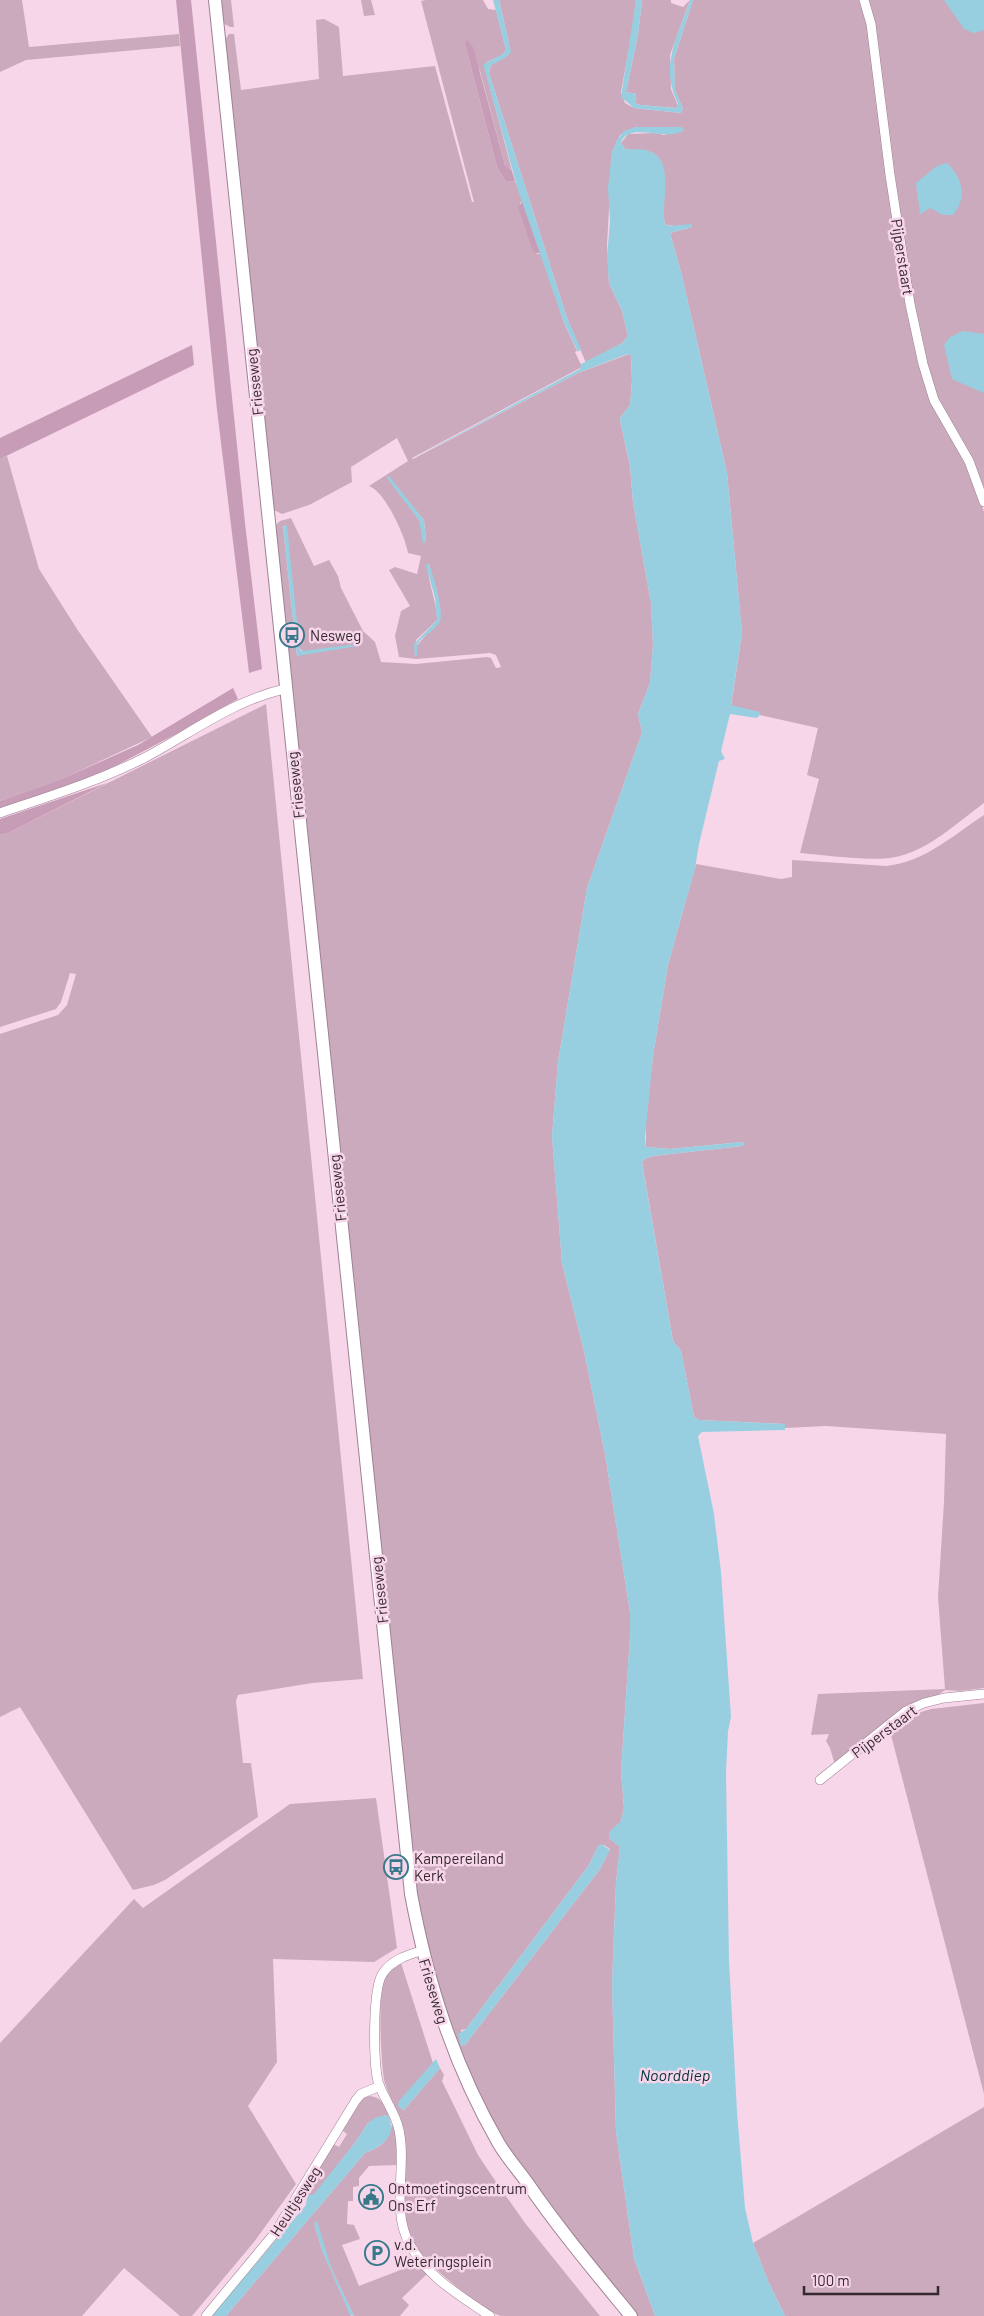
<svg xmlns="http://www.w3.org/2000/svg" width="984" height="2316" font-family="Barlow,sans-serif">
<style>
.green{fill:#cbaabd;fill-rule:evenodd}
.forest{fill:#c79cb6}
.water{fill:#98cfe0}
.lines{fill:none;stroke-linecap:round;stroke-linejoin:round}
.street-casing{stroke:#9e8193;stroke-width:10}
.secondary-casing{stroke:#9e8193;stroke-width:14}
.street{stroke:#fff;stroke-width:9}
.secondary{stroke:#fff;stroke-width:12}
.labels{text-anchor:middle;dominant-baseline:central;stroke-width:5;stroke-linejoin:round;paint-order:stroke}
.street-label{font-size:15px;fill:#352930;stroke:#f7d6e9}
.poi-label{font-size:15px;fill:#352930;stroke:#f7d6e9;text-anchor:start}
.water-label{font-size:16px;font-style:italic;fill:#00323e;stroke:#f7d6e9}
</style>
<rect width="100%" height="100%" fill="#f7d6e9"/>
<path class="green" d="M0 0H22L29 47 179 34 180 46 26 60 0 72Z
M220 0H231L234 27H230L223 23Z
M361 0H371L375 15 364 16Z
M426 0H483L488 9 496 10 506 50C501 59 490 58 484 65L512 171 505 165 480 71 465 44 497 167 506 182 515 181 523 201 520 203 537 254H542L564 323 577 351 575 352 582 367 412 458 413 459 578 373 629 354 631 356 632 380 630 405 620 418 621 425 630 466 633 502 651 603 653 645 650 683 638 714 642 732 639 741 587 888 558 1062 552 1136 562 1263 584 1351 605 1454 630 1612V1636L621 1772 624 1808 621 1821 609 1838 620 1847 616 1883 612 1984 616 2132 634 2258 655 2316H638L578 2244 510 2150 492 2121 451 2033 420 1924 274 527 280 521 291 518 314 566 329 560 338 576 341 588 363 631 375 642 381 662 416 664 487 657 491 658 496 668 501 667 496 655 490 653 416 659 399 657 395 636 401 611 410 606 389 570 395 567 417 574 421 556 408 553C406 538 385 491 369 486L408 461 397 438 351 467 352 482 309 505 282 514 272 509 225 40 229 34H234L241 90 319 79 316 20 324 19 339 27 343 76 435 66 472 202H474L421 1ZM387 477 424 520 426 542 419 520ZM285 525 299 648 303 651 301 654 297 656 283 527ZM429 564 437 593 440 620 417 645 416 640 437 620C438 604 425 576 429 564ZM604 1845 610 1849 600 1869 465 2045 461 2030 466 2029 589 1865 598 1846Z
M499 0H636L634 21 621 92 625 103 634 108 681 113 683 109 675 90 674 59 693 0H861L865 11 915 342 957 448 975 485 984 512V803C958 822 931 848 900 856 875 863 828 855 800 853L819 779 807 775 818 728 760 715 759 712 731 706 742 633 727 473 682 276 670 233 692 227C683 224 673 228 665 224 659 201 671 179 658 158L625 149 621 143 628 134 655 133 664 135 683 128 636 127 620 135 612 152 607 246 609 283 622 311 628 336 622 343 586 363 567 318 489 73 491 65 508 55 510 48Z
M642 0H671V3L683 7 690 0 670 55 671 89 678 106 676 108 640 105 635 103 636 94 626 92 638 35Z
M868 0H984V487L942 410 929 379 914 303Z
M7 456 39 569 77 629 152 737 64 778 0 801V459Z
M266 704 363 1679 312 1683 238 1695 236 1701 243 1763H251L258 1817 165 1880 154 1885 133 1890 20 1707 0 1717V1034L58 1015 67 1005 76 974 70 973 61 1002 56 1009 0 1027V835L8 833Z
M984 815V1688L960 1691 945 1690 835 1765 830 1748 826 1741 829 1734 811 1735 818 1694 945 1689 938 1597 944 1502 946 1434 826 1426 785 1428V1424L699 1420 694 1417 681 1351 673 1341 642 1162 645 1159 653 1156 742 1146 745 1144 742 1142 670 1149 646 1147V1114L653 1056 668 965 696 864 781 879 792 877V860L887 866C926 861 952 836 984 815Z
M984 1703V2094L891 1735 921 1712 931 1709Z
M376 1798 397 1948 374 1962 273 1959 277 2062 248 2106 296 2184 254 2242 192 2316H180L124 2268 82 2316H0V2043L134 1899 143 1908 290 1804Z
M401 1963 433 2063 400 2101 398 2106 404 2110 440 2068 444 2075 442 2081 478 2155 494 2179 525 2223 600 2316C570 2316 531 2316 502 2316 486 2314 426 2263 416 2248 394 2216 406 2169 404 2133 402 2115 390 2101 385 2083 381 2070 378 1993 383 1982 387 1972 392 1968 401 1963Z
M369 2096C382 2097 385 2105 389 2117L385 2115 368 2123 354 2144 314 2195 307 2196 304 2192 333 2144 339 2147 347 2134 342 2130 362 2098Z
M984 2107V2316H785L768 2281 753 2243Z
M392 2124 397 2138V2165L369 2166 359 2178V2186L353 2187V2201H348L347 2224 354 2225 360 2239 342 2245 359 2286 416 2264 427 2274 402 2298 409 2305 400 2316H354L332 2270 314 2223 322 2250 351 2316H226L365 2153C381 2147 389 2141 392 2124Z"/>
<path class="forest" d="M176 0H191L245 523 262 669 249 673 217 410Z
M467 40 473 47 505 165 512 171 515 181 506 182 497 167 465 44Z
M523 201 542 254 533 252 518 207Z
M192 345 194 365 0 459V438Z
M233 688 238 699 178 733 100 774 0 809V801L64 778 138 745Z
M107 783 8 833 0 835V819Z"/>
<path class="water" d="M493 0H499L511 52 505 58 491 65 489 73 567 318 581 349 578 352 564 323 518 190 484 67V64L503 54 506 50Z
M636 0H642L638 35 626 92 636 94 635 103 640 105 676 108 678 104C659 64 678 38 690 0H693L674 59 675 90 683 109 681 113 634 108 621 97Z
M944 0H984V30L974 33 964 29Z
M636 127H682L684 130C667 143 628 120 621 143L625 149C633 150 642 148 649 151 676 160 660 203 665 224L670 226 692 224V227L670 233 682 276 727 473 742 633 731 705 759 712 760 715 757 718 730 714 721 751 725 759 719 761 699 844 695 868 668 965 653 1056 645 1138 646 1147 670 1149 742 1142 745 1144 742 1146 653 1156 645 1159 642 1163 673 1341 681 1351 694 1417 699 1420 785 1424V1430L702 1432 698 1436 714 1514 721 1572 731 1717 728 1731 726 1773 729 1960 737 2112 745 2208 753 2243 768 2281 785 2316H655L634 2258 616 2132 612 1984 616 1883 620 1847 609 1838V1832L621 1821 624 1808 621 1772 630 1636V1612L605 1454 584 1351 562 1263 552 1136 558 1062 587 888 639 741 642 732 638 714 650 683 653 645 651 603 633 502 630 465 621 425 620 418 630 405 632 380 631 356 628 354 622 356 578 373 412 459 580 369 581 364 622 343 628 336 622 311 609 283 607 257 610 221 608 187 612 152 617 140 624 131Z
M947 163C962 177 968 197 953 215H943L930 208 920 214 916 183 937 166Z
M963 331 984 334V393L952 379 944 345 950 337Z
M389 476 424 520 426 543H423L419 520 387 478Z
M285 525 287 526 300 650 303 651 357 644V646L297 656 283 527Z
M428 563C433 572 444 611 440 621 436 630 423 636 417 644V655L415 657 414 644 437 620 435 598 426 565Z
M601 1844 610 1850 600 1869 465 2045 461 2046 458 2034 466 2029 589 1865 598 1846Z
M436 2059 440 2068 404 2110 398 2106 399 2101Z
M385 2115 389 2117C397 2136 381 2147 365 2153L226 2316H211L306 2205 307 2196 314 2194 354 2144 368 2123 375 2118Z
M317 2221 332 2270 354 2316 350 2315 322 2250 314 2223Z"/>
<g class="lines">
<defs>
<path id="street" d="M864 0 871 24 890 175 910 304 923 364 934 400 969 461 984 502
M0 813C50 796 99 781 146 757 191 733 234 700 285 689
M820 1780 906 1711 924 1703 944 1698 984 1694
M421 1951C407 1955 392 1960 383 1973 372 1988 373 2067 379 2085 385 2100 396 2114 399 2130 407 2166 391 2209 409 2243 427 2277 459 2295 490 2316
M206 2316 274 2234 356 2100 361 2094 380 2086"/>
<path id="secondary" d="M215 0 411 1894C428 1984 453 2064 499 2144 507 2157 517 2169 526 2181 558 2228 595 2272 631 2316"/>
</defs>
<use href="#street" class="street-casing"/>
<use href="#secondary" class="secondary-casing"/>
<use href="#street" class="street"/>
<use href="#secondary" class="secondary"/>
</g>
<defs>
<symbol id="bus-ring" viewBox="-11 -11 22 22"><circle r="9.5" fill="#f7d6e9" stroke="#37798b" stroke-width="1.5"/><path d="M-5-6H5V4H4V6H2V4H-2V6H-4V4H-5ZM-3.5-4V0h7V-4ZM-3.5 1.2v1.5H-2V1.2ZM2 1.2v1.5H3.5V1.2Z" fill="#37798b"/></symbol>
<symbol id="civic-ring" viewBox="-11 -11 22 22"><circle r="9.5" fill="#f7d6e9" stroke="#37798b" stroke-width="1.5"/><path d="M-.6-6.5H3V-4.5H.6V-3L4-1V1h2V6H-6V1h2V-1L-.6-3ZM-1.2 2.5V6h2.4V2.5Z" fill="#37798b"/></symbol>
<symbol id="parking-ring" viewBox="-11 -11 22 22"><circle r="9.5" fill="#f7d6e9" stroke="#37798b" stroke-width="1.5"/><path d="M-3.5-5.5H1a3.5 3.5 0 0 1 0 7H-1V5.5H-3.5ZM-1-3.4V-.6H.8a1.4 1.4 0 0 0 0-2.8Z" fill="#37798b"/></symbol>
</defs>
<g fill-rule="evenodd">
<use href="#bus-ring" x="278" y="621" width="28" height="28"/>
<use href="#bus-ring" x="382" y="1853" width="28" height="28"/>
<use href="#civic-ring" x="357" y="2183" width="28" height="28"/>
<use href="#parking-ring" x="363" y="2239" width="28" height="28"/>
</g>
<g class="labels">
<g class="street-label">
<text transform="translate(903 257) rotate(81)">Pijperstaart</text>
<text transform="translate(254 382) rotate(-96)">Frieseweg</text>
<text transform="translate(295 785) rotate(-96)">Frieseweg</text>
<text transform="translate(337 1188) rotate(-96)">Frieseweg</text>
<text transform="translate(379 1590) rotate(-96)">Frieseweg</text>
<text transform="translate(884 1731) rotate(-37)">Pijperstaart</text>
<text transform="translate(434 1991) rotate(73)">Frieseweg</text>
<text transform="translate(295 2201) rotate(-57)">Heultjesweg</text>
</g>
<g class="poi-label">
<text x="310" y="635">Nesweg</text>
<text x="414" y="1858">Kampereiland<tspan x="414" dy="17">Kerk</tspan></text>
<text x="388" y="2188">Ontmoetingscentrum<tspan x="388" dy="17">Ons Erf</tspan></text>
<text x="394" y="2244">v.d.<tspan x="394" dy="17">Weteringsplein</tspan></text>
</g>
<g class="water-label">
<text x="675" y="2074">Noorddiep</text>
</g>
</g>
<path d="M804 2286v8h134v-8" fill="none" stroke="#352930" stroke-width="2.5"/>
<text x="812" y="2286" font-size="15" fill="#352930" stroke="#f7d6e9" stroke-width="4" paint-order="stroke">100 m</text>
</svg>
